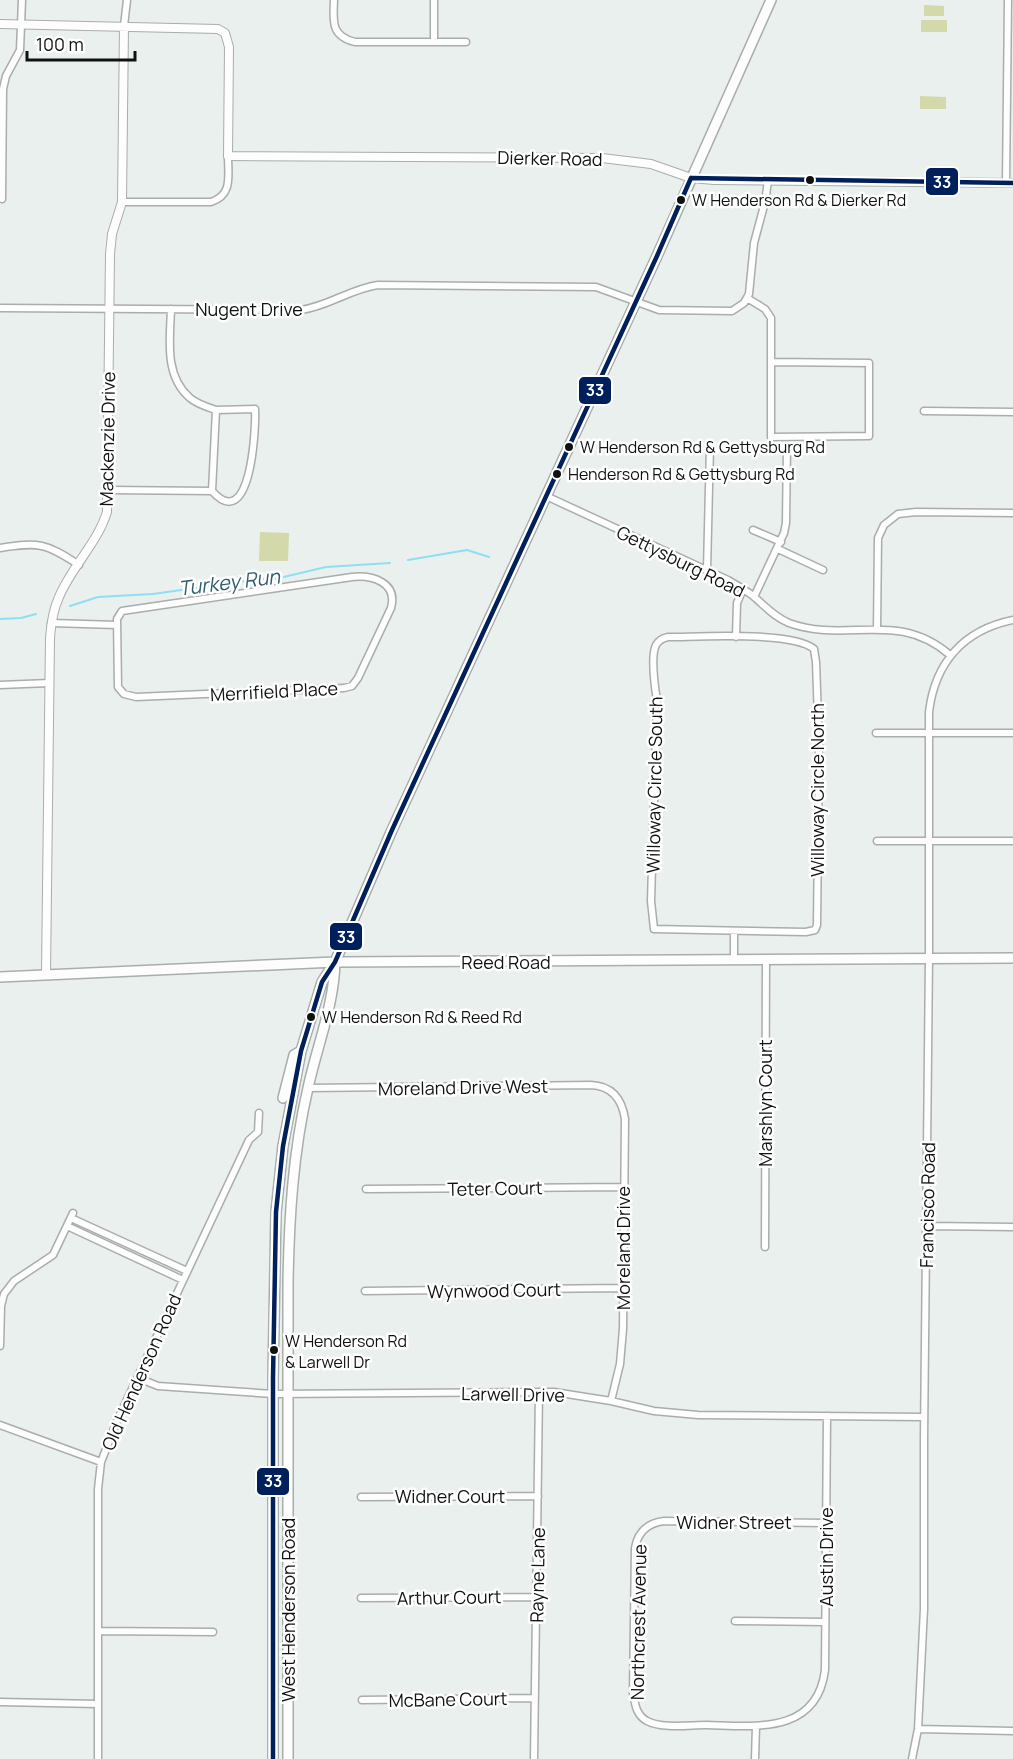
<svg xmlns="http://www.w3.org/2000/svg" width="1013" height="1759" font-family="Manrope,sans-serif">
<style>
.green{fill:#d3d9a9}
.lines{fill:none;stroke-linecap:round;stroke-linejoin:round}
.stream{stroke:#8fdef3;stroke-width:2}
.minor-casing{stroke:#a9adac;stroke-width:9}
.tertiary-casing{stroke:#a9adac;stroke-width:10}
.secondary-casing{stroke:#a9adac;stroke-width:12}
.minor{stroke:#fcfdfc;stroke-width:6}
.tertiary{stroke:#fcfdfc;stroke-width:8}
.secondary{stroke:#fcfdfc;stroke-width:9}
.bus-1-casing{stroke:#fff;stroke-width:9}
.bus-1{stroke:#00205b;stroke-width:4.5}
.bus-dot{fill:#0f1211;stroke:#fff;stroke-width:2}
.labels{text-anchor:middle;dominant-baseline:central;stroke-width:5;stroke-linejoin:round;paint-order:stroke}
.bus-label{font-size:16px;fill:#0f1211;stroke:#fff;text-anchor:start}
.street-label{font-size:18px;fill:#0f1211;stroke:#fff}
.water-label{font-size:20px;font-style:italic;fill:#2e5d6b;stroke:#fff}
.line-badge{stroke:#fff;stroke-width:2}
.badge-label{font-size:16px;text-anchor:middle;font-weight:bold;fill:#fff}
</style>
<rect width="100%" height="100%" fill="#eaf0ed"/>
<path class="green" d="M924 5 944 6V16H924Z
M921 20H947V32H921Z
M920 96 946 97V109H920Z
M260 532 289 533 288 561H259Z"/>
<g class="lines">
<path class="stream" d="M408 560 467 550 489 557
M70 606 98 597 153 594 259 579H275L326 567 390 563
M0 619 21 618 36 614"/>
<defs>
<path id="minor" d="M334 0C333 22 331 36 355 42H466
M124 26 127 0
M434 42V0
M1006 183 1008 0
M2 199 3 89 6 76 20 50 22 0
M122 202H211C233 195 228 176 228 156
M747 298 765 309 771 318V437L869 436V363L772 362
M0 308 301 310C329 306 350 289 378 285L596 287 659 310 732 311 744 303 749 294 754 243 765 202 768 181
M924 411 1013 412
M108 490 212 491 216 410C207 407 197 404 190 398 164 376 170 339 171 309
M212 491C251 535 256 429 255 409L216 410
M546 496 728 580C737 585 745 590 752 595 764 605 774 617 789 623 847 644 897 609 950 655
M753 530 781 542
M0 548C39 542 46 543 79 565
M778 549 823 570
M707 570 710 446
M352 577C372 575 398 582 391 608L358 678 352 686 344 688 136 697 124 694 118 687 117 619 122 611Z
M754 597 784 533 786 523 787 446
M51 623 117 625
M877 630 878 538 884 525 898 514 916 512 1013 513
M668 637C699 637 793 631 814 649L816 662 819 748 817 925 815 930 806 932 654 929 651 901 657 701C655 688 650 657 656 645 659 640 663 638 668 637Z
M736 637 737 603 743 589
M0 685 49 683
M876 733H1013
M877 841H1013
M734 931V960
M308 1088 591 1085C612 1086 622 1099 625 1119L623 1329 620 1364 611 1401
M366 1189 624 1187
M71 1218 187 1271
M67 1226 183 1280
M927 1226 1013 1227
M765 1247 766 959
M365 1291 623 1288
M0 1346 1 1306 4 1294 14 1281 53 1255 73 1213
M138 1378 158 1386 273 1394 554 1392 611 1401 654 1411 698 1415 924 1417
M0 1425 101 1462
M361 1497 538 1496
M826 1523 664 1521C648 1523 638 1531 635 1548L633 1693C635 1704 636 1715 647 1721 663 1729 689 1725 707 1725 754 1726 817 1735 825 1670L827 1416
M361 1598 537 1597
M735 1621 825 1622
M99 1631 213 1632
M362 1700 535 1698
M0 1702 98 1704
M918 1729 1013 1731
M98 1759V1489L101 1462 117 1421 249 1140 258 1132 259 1113
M534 1759 539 1392
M755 1759 756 1726
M912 1759 918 1729 924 1609V1438L929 957V712C935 662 964 630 1013 620"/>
<path id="tertiary" d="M0 24 218 29 225 33 229 47 228 156 602 158 651 164 691 178 714 180 1013 183
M46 974 50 638C51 624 53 610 59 597 72 566 97 544 107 512L110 254 112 234 122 202 124 26"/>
<path id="secondary" d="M0 977 335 962 1013 958
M283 1098 294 1055 301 1051
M273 1759V1378L276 1212 283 1146 301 1051 322 982 335 962 392 830 657 256 771 0
M288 1759V1284C289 1218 293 1152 308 1088 317 1046 334 1005 335 962"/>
</defs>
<use href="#minor" class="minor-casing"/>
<use href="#tertiary" class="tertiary-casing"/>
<use href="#secondary" class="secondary-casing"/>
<use href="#minor" class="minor"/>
<use href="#tertiary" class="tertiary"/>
<use href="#secondary" class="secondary"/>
<defs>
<path id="bus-1" d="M691 178 1013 183
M273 1759V1378L276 1212 283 1146 301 1051 322 982 335 962 392 830 657 256 691 178"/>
</defs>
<use href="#bus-1" class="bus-1-casing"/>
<use href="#bus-1" class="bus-1"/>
</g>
<g class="bus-dot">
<circle cx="810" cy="180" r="5"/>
<circle cx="681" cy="200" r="5"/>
<circle cx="569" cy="447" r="5"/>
<circle cx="557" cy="474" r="5"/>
<circle cx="311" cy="1017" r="5"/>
<circle cx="274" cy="1350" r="5"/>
</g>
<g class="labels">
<g class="bus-label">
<text x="692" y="200">W Henderson Rd &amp; Dierker Rd</text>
<text x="580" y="447">W Henderson Rd &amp; Gettysburg Rd</text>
<text x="568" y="474">Henderson Rd &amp; Gettysburg Rd</text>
<text x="322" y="1017">W Henderson Rd &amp; Reed Rd</text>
<text x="285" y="1341">W Henderson Rd<tspan x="285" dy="21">&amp; Larwell Dr</tspan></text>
</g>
<g class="street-label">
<text transform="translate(550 158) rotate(1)">Dierker Road</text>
<text x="249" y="309">Nugent Drive</text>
<text transform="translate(107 439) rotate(-89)">Mackenzie Drive</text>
<text transform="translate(681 561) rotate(26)">Gettysburg Road</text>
<text transform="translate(274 691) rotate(-3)">Merrifield Place</text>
<text transform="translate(654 785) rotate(-89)">Willoway Circle South</text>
<text transform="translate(817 790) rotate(-90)">Willoway Circle North</text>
<text x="506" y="962">Reed Road</text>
<text transform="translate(463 1087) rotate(-1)">Moreland Drive West</text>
<text transform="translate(765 1103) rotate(-90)">Marshlyn Court</text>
<text transform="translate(495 1188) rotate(-1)">Teter Court</text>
<text transform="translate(927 1205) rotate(-89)">Francisco Road</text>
<text transform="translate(623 1248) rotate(-90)">Moreland Drive</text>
<text transform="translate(494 1290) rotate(-1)">Wynwood Court</text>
<text transform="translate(141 1372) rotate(-66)">Old Henderson Road</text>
<text transform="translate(513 1394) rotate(1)">Larwell Drive</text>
<text x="450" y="1496">Widner Court</text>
<text x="734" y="1522">Widner Street</text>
<text transform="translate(826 1557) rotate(-90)">Austin Drive</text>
<text transform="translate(537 1575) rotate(-89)">Rayne Lane</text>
<text transform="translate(449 1597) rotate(-1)">Arthur Court</text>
<text transform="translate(288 1610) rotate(-90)">West Henderson Road</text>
<text transform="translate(638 1622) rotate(-89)">Northcrest Avenue</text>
<text transform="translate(448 1699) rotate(-1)">McBane Court</text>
</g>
<g class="water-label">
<text transform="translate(229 582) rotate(-7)">Turkey Run</text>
</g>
</g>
<g class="line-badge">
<rect x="925" y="167" width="34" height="29" rx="6" fill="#00205b"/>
<rect x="578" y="376" width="34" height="29" rx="6" fill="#00205b"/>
<rect x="329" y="922" width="34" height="29" rx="6" fill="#00205b"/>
<rect x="256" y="1467" width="34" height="29" rx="6" fill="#00205b"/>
</g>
<g class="badge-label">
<text x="942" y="188">33</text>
<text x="595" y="396">33</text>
<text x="346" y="943">33</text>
<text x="273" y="1487">33</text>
</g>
<path d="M27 51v9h108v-9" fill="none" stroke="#0f1211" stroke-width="3"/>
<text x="36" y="51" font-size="18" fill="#0f1211" stroke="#ffffff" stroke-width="4.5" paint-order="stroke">100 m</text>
</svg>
